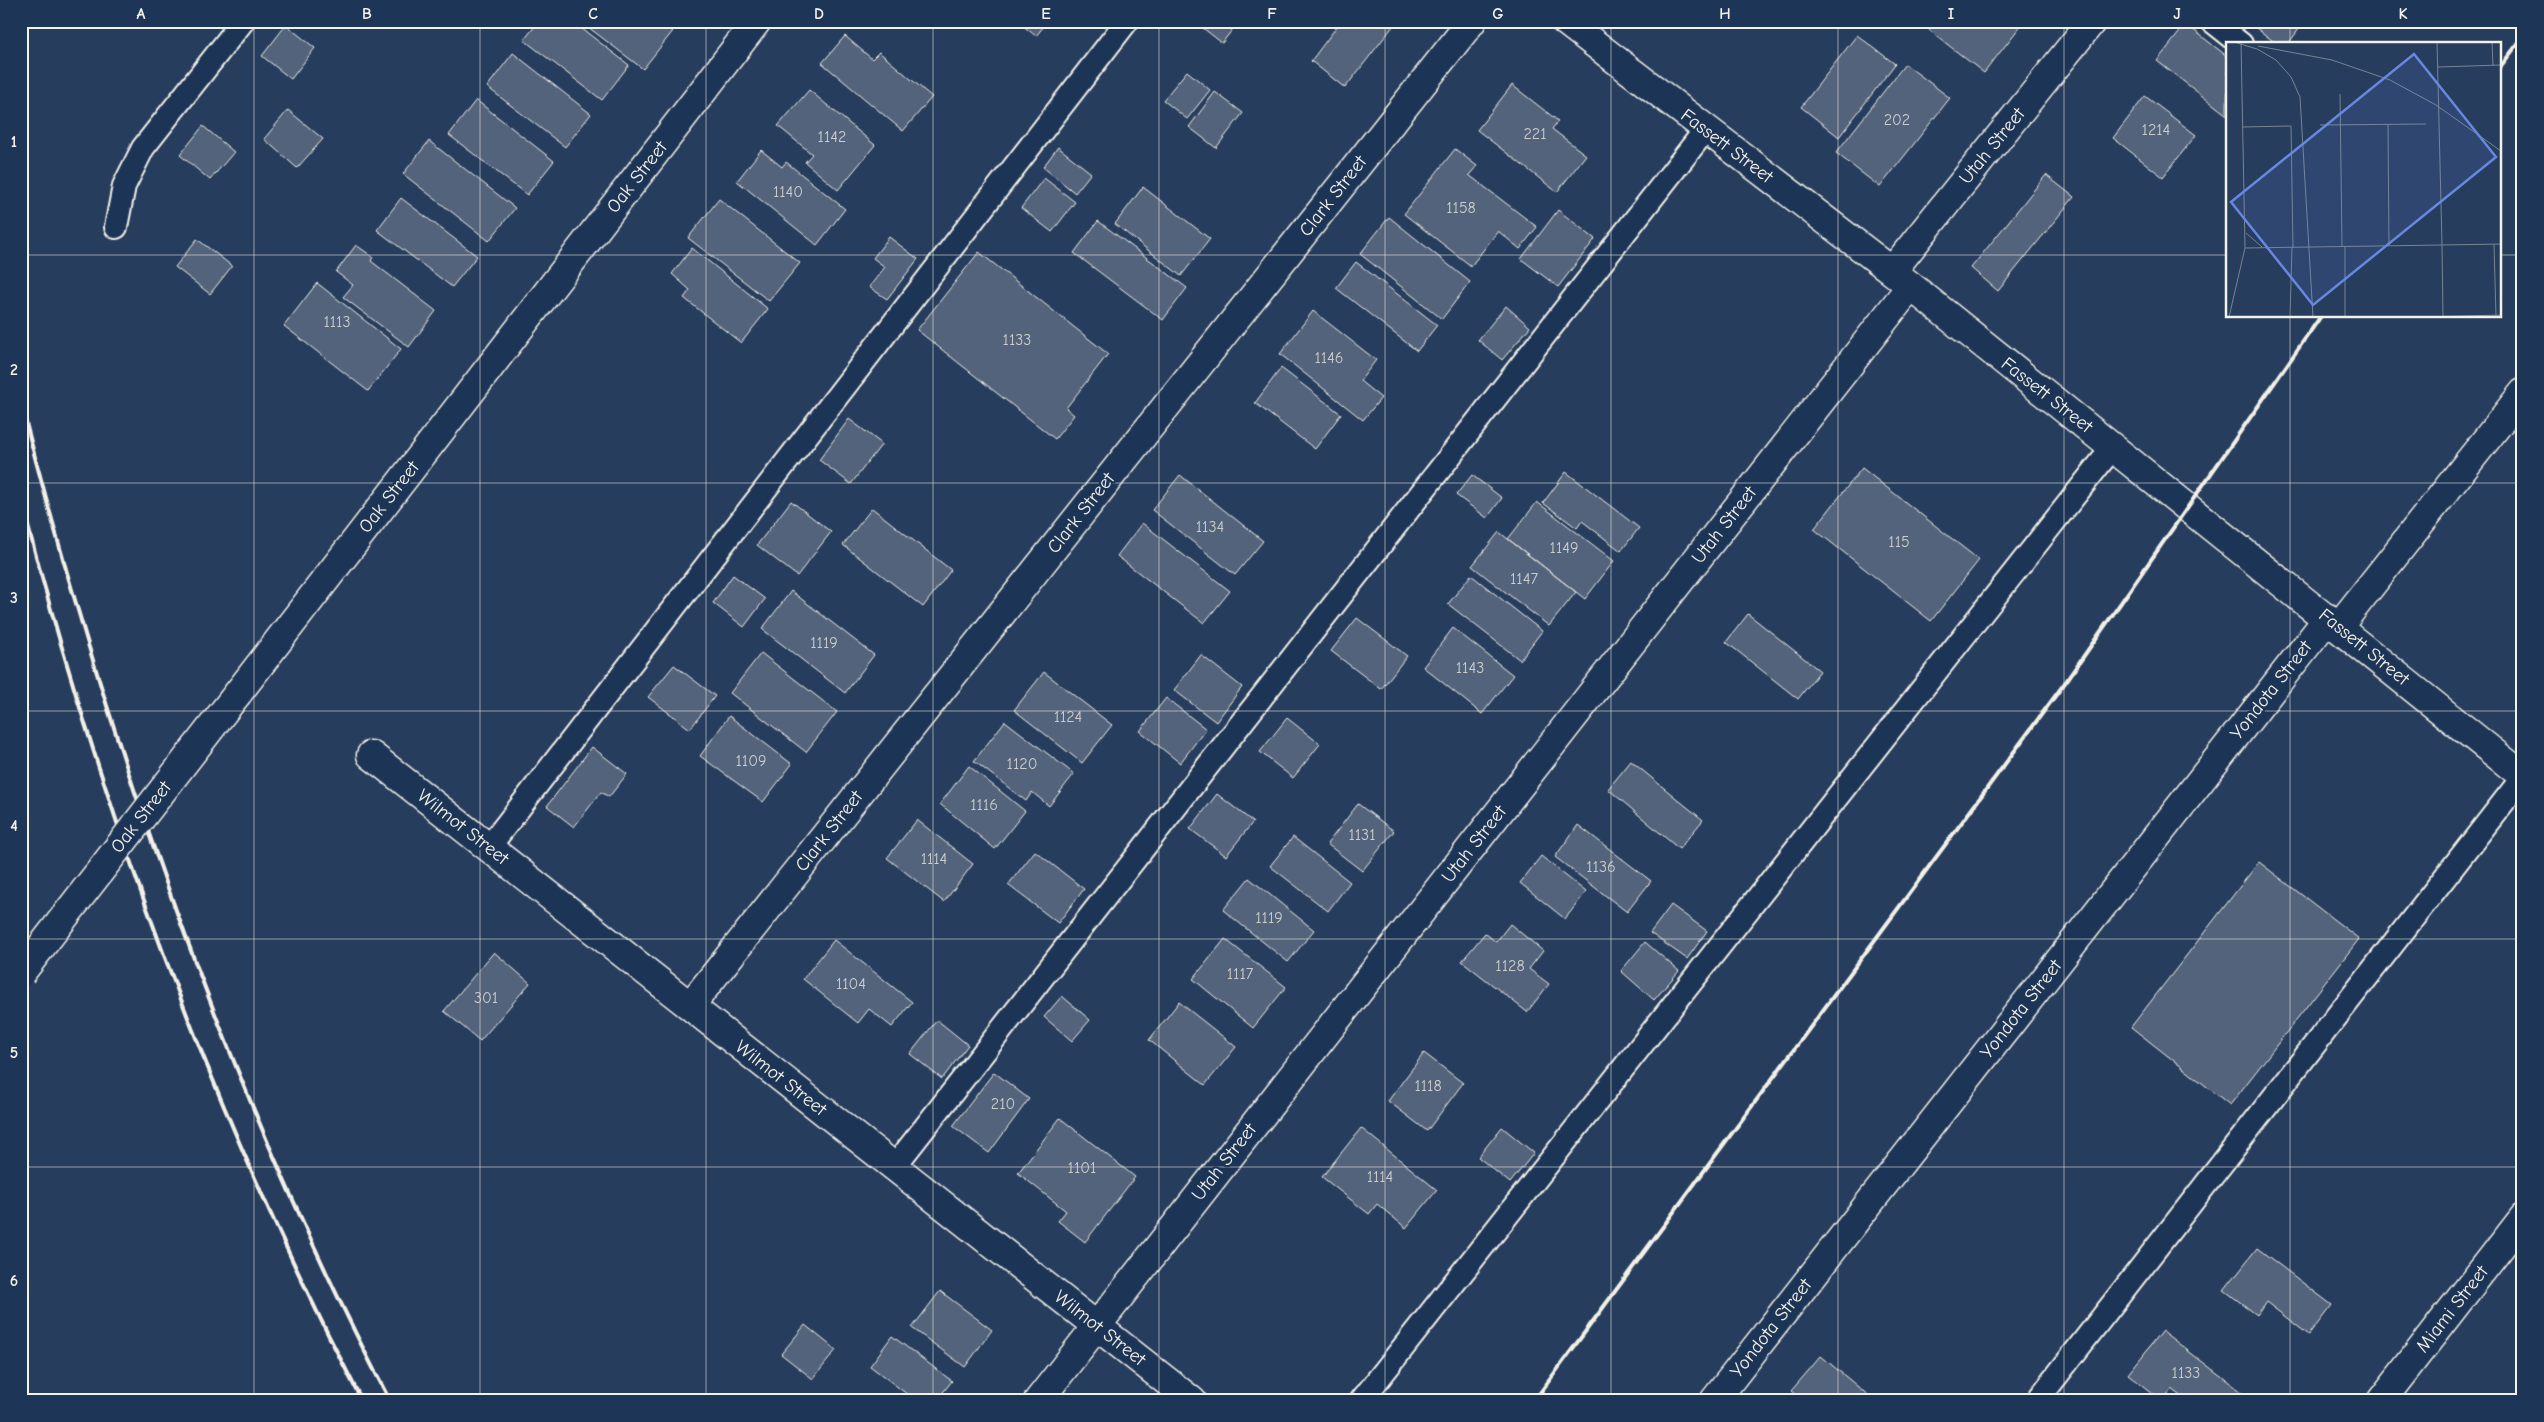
<svg xmlns="http://www.w3.org/2000/svg" width="2544" height="1422" font-family="'Comic Neue',sans-serif">
<style>
.building{fill:#52647b;stroke:#f4f1e8}
.lines{fill:none;stroke-linecap:round;stroke-linejoin:round}
.service-casing{stroke:#f4f1e8;stroke-width:26}
.minor-casing{stroke:#f4f1e8;stroke-width:31}
.tertiary-casing{stroke:#f4f1e8;stroke-width:31}
.secondary-casing{stroke:#f4f1e8;stroke-width:31}
.service{stroke:#1d3557;stroke-width:22}
.minor{stroke:#1d3557;stroke-width:28}
.tertiary{stroke:#1d3557;stroke-width:28}
.secondary{stroke:#1d3557;stroke-width:28}
.rail{stroke:#f4f1e8;stroke-width:4}
.secondary-bridge-casing{stroke:#f4f1e8;stroke-width:31;stroke-linecap:butt}
.secondary-bridge{stroke:#1d3557;stroke-width:28}
.grid{fill:none;stroke:#f4f1e8;stroke-width:1;stroke-opacity:0.55}
.labels{text-anchor:middle;dominant-baseline:central;stroke-width:4.5;stroke-linejoin:round;paint-order:stroke}
.number-label{font-size:16px;fill:#cccecd}
.street-label{font-size:19px;fill:#f4f1e8;stroke:#1d3557}
.inset-road{fill:none;stroke:#788595;stroke-width:1}
.view{fill:#6887de;fill-opacity:0.15;stroke:#6887de;stroke-width:2.5}
.inset-edge{fill:none;stroke:#f4f1e8;stroke-width:2.5}
.neatline{fill:none;stroke:#f4f1e8;stroke-width:2}
.grid-label{font-size:16px;text-anchor:middle;font-weight:bold;fill:#f4f1e8}
</style>
<rect width="100%" height="100%" fill="#263d5d"/>
<filter id="ink" filterUnits="userSpaceOnUse"><feTurbulence type="fractalNoise" baseFrequency=".02" numOctaves="2"/><feDisplacementMap in="SourceGraphic" scale="10" xChannelSelector="R" yChannelSelector="G"/><feConvolveMatrix kernelMatrix="1 2 1 2 8 2 1 2 1" color-interpolation-filters="sRGB"/></filter>
<g filter="url(#ink)">
<path class="building" d="M539 21H572L629 65 602 100 524 40Z
M580 21H661L673 31 643 69Z
M1017 21H1048L1036 36Z
M1194 21H1239L1222 43Z
M1341 21H1397L1345 88 1311 61Z
M1936 21H2018L2022 24 1984 73 1929 30Z
M2247 21H2305L2288 44H2277Z
M2186 24 2228 57 2227 115 2157 61Z
M286 25 315 48 291 79 262 56Z
M1857 35 1895 64 1839 137 1801 107Z
M845 36 872 59 879 52 932 97 903 131 822 63Z
M513 53 591 114 565 147 487 87Z
M1905 64 1950 98 1880 187 1836 153Z
M1187 71 1210 90 1187 119 1163 100Z
M1512 85 1558 121 1552 129 1586 155 1557 192 1477 130Z
M809 90 875 145 838 190 805 162 812 154 778 126Z
M1215 92 1243 113 1216 148 1189 127Z
M2145 96 2196 135 2163 177 2113 138Z
M476 100 554 161 527 195 449 135Z
M288 110 323 139 297 168 264 139Z
M203 126 234 152 210 180 180 155Z
M429 141 515 208 489 241 403 174Z
M1058 147 1091 173 1075 193 1043 167Z
M1455 149 1477 166 1469 175 1537 227 1520 249 1498 231 1471 266 1404 214Z
M761 150 782 167 786 162 845 209 817 245 737 181Z
M2046 175 2074 197 1998 291 1971 268Z
M1044 178 1075 202 1052 232 1021 208Z
M1143 187 1210 239 1181 276 1115 224Z
M401 198 477 256 452 287 377 230Z
M719 199 800 263 769 301 688 238Z
M1558 210 1595 239 1558 287 1521 259Z
M1389 217 1470 282 1442 319 1360 254Z
M1098 221 1187 288 1163 320 1074 253Z
M889 237 918 259 887 299 869 287 885 267 873 258Z
M197 239 232 266 210 294 175 267Z
M356 245 373 257 371 261 436 311 409 347 343 297 353 285 336 272Z
M692 248 768 309 741 343 684 298 690 290 672 274Z
M979 252 1108 354 1066 408 1074 415 1055 439 917 330Z
M1356 262 1437 325 1417 351 1336 288Z
M317 283 401 349 368 391 284 326Z
M1506 306 1530 327 1502 360 1478 340Z
M1313 311 1376 360 1360 381 1381 398 1363 420 1280 354Z
M1281 368 1341 414 1315 449 1255 403Z
M849 419 882 444 851 484 819 460Z
M1862 468 1979 560 1931 621 1814 529Z
M1566 472 1639 528 1621 551 1582 521 1577 528 1543 503Z
M1180 475 1263 541 1235 575 1152 510Z
M1472 475 1502 498 1487 518 1456 495Z
M791 501 831 532 797 576 757 545Z
M1537 502 1614 561 1585 599 1508 539Z
M872 508 951 570 923 607 843 545Z
M1142 523 1230 591 1204 623 1117 556Z
M1499 532 1576 592 1549 626 1472 566Z
M733 575 765 599 744 627 713 603Z
M1471 575 1542 631 1520 660 1448 604Z
M791 591 874 655 845 693 762 629Z
M1748 614 1820 671 1798 699 1726 642Z
M1357 618 1407 656 1381 689 1331 651Z
M1453 628 1513 675 1482 714 1423 667Z
M761 653 837 712 806 752 730 693Z
M1201 655 1242 687 1216 722 1174 690Z
M674 665 715 696 690 729 648 697Z
M1044 672 1112 725 1082 763 1014 710Z
M1166 698 1206 729 1180 763 1140 731Z
M729 716 792 764 763 802 700 756Z
M1287 718 1320 744 1293 778 1260 752Z
M1005 721 1074 774 1049 806 1032 792 1026 801 974 761Z
M592 747 627 774 609 797 601 792 574 827 547 806Z
M1631 761 1703 820 1679 849 1608 789Z
M969 766 1025 811 995 849 940 804Z
M1217 794 1253 822 1226 856 1190 829Z
M1358 804 1394 831 1362 871 1327 844Z
M917 820 973 864 944 902 887 858Z
M1578 825 1651 881 1627 912 1555 857Z
M1293 837 1350 882 1328 911 1270 866Z
M1035 851 1084 889 1058 923 1008 885Z
M1541 856 1586 892 1565 919 1520 883Z
M2259 862 2359 939 2230 1105 2131 1027Z
M1249 878 1314 930 1288 962 1223 910Z
M1671 905 1707 931 1687 959 1650 933Z
M1510 924 1543 951 1529 969 1549 984 1527 1012 1462 961 1485 933 1496 942Z
M1225 939 1286 987 1253 1028 1193 979Z
M834 940 912 1002 892 1027 869 1009 858 1023 803 979Z
M1645 942 1679 971 1654 1000 1621 971Z
M494 952 530 983 480 1041 444 1011Z
M1062 996 1090 1020 1072 1041 1044 1017Z
M1179 1002 1236 1047 1205 1085 1149 1040Z
M937 1020 968 1045 942 1079 910 1054Z
M1424 1053 1463 1083 1427 1131 1388 1101Z
M994 1072 1029 1099 989 1153 953 1126Z
M1060 1118 1135 1177 1085 1242 1058 1221 1066 1211 1018 1173Z
M1502 1127 1534 1153 1510 1183 1478 1157Z
M1361 1128 1437 1190 1406 1228 1377 1204 1369 1214 1322 1177Z
M2257 1248 2332 1305 2309 1335 2266 1302 2257 1315 2224 1290Z
M940 1291 992 1330 965 1367 912 1328Z
M805 1325 836 1350 813 1379 781 1354Z
M2162 1331 2242 1392 2235 1401H2188L2172 1389 2162 1401 2128 1374Z
M892 1336 952 1381 936 1401H916L870 1366Z
M1821 1356 1875 1401H1803L1791 1391Z"/>
<g class="lines">
<defs>
<path id="service" d="M2212 21 2241 44
M116 227 124 186 143 148 243 21
M489 847 1127 21
M894 1167 1706 129
M1361 1401 2113 447
M2037 1401 2523 777"/>
<path id="minor" d="M1892 271 2092 21
M2339 626 2523 393
M371 755 1192 1401
M690 1006 1472 21
M1038 1401 1910 287
M1714 1401 2328 618"/>
<path id="tertiary" d="M2381 1401 2523 1218"/>
<path id="secondary" d="M1565 21 1892 271 2523 776
M238 693 757 21"/>
</defs>
<use href="#service" class="service-casing"/>
<use href="#minor" class="minor-casing"/>
<use href="#tertiary" class="tertiary-casing"/>
<use href="#secondary" class="secondary-casing"/>
<use href="#service" class="service"/>
<use href="#minor" class="minor"/>
<use href="#tertiary" class="tertiary"/>
<use href="#secondary" class="secondary"/>
<path class="rail" d="M2500 67 2523 37
M21 404C110 749 225 1084 390 1401
M21 500C102 811 213 1116 362 1401
M1534 1401 2067 680 2321 316"/>
<defs>
<path id="secondary-bridge" d="M21 973 238 693"/>
</defs>
<use href="#secondary-bridge" class="secondary-bridge-casing"/>
<use href="#secondary-bridge" class="secondary-bridge"/>
</g>
</g>
<path class="grid" d="M254 21V1401M480 21V1401M706 21V1401M933 21V1401M1159 21V1401M1385 21V1401M1611 21V1401M1838 21V1401M2064 21V1401M2290 21V44M21 255H2228M2500 255H2523M2290 316V1401M21 483H2523M21 711H2523M21 939H2523M21 1167H2523"/>
<g class="labels">
<g class="number-label">
<text x="1897" y="120">202</text>
<text x="2156" y="130">1214</text>
<text x="1535" y="134">221</text>
<text x="832" y="137">1142</text>
<text x="788" y="192">1140</text>
<text x="1461" y="208">1158</text>
<text x="337" y="322">1113</text>
<text x="1017" y="340">1133</text>
<text x="1329" y="358">1146</text>
<text x="1210" y="527">1134</text>
<text x="1899" y="542">115</text>
<text x="1564" y="548">1149</text>
<text x="1524" y="579">1147</text>
<text x="824" y="643">1119</text>
<text x="1470" y="668">1143</text>
<text x="1068" y="717">1124</text>
<text x="751" y="761">1109</text>
<text x="1022" y="764">1120</text>
<text x="984" y="805">1116</text>
<text x="1362" y="835">1131</text>
<text x="934" y="859">1114</text>
<text x="1601" y="867">1136</text>
<text x="1269" y="918">1119</text>
<text x="1510" y="966">1128</text>
<text x="1240" y="974">1117</text>
<text x="851" y="984">1104</text>
<text x="486" y="998">301</text>
<text x="1428" y="1086">1118</text>
<text x="1003" y="1104">210</text>
<text x="1082" y="1168">1101</text>
<text x="1380" y="1177">1114</text>
<text x="2186" y="1373">1133</text>
</g>
<g class="street-label">
<text transform="translate(1727 146) rotate(37)">Fassett Street</text>
<text transform="translate(1992 146) rotate(-51)">Utah Street</text>
<text transform="translate(637 177) rotate(-52)">Oak Street</text>
<text transform="translate(1333 196) rotate(-52)">Clark Street</text>
<text transform="translate(2047 395) rotate(38)">Fassett Street</text>
<text transform="translate(389 497) rotate(-52)">Oak Street</text>
<text transform="translate(1081 513) rotate(-52)">Clark Street</text>
<text transform="translate(1724 525) rotate(-52)">Utah Street</text>
<text transform="translate(2364 647) rotate(39)">Fassett Street</text>
<text transform="translate(2271 690) rotate(-52)">Yondota Street</text>
<text transform="translate(141 817) rotate(-52)">Oak Street</text>
<text transform="translate(463 827) rotate(38)">Wilmot Street</text>
<text transform="translate(829 831) rotate(-52)">Clark Street</text>
<text transform="translate(1474 844) rotate(-52)">Utah Street</text>
<text transform="translate(2021 1009) rotate(-52)">Yondota Street</text>
<text transform="translate(781 1078) rotate(38)">Wilmot Street</text>
<text transform="translate(1224 1162) rotate(-52)">Utah Street</text>
<text transform="translate(2452 1309) rotate(-52)">Miami Street</text>
<text transform="translate(1100 1328) rotate(38)">Wilmot Street</text>
<text transform="translate(1771 1328) rotate(-52)">Yondota Street</text>
</g>
</g>
<g transform="translate(2226 42)">
<rect width="275" height="275" fill="#263d5d"/>
<path class="inset-road" d="M8 0 31 7 50 18 65 35 74 55 87 275M15 0 19 206M266 0 267 24M32 4 106 18 164 38 210 63 275 109M212 25 275 23M114 52 116 205M162 82 163 204M94 83 200 82M16 85 65 84 67 206M20 191 36 205M268 202 270 275M119 205V275M3 275 19 206 216 203 211 0M64 275 66 206M195 275 275 273M217 275 216 203 275 202"/>
<path class="view" d="M188 12 270 115 87 263 5 160Z"/>
<rect width="275" height="275" class="inset-edge"/>
</g>
<rect width="2544" height="1422" fill="none" stroke="#1d3557" stroke-width="55"/>
<rect x="28" y="28" width="2488" height="1366" class="neatline"/>
<g class="grid-label">
<text x="141" y="19">A</text>
<text x="367" y="19">B</text>
<text x="593" y="19">C</text>
<text x="819" y="19">D</text>
<text x="1046" y="19">E</text>
<text x="1272" y="19">F</text>
<text x="1498" y="19">G</text>
<text x="1725" y="19">H</text>
<text x="1951" y="19">I</text>
<text x="2177" y="19">J</text>
<text x="2403" y="19">K</text>
<text x="14" y="147">1</text>
<text x="14" y="375">2</text>
<text x="14" y="603">3</text>
<text x="14" y="831">4</text>
<text x="14" y="1058">5</text>
<text x="14" y="1286">6</text>
</g>
</svg>
